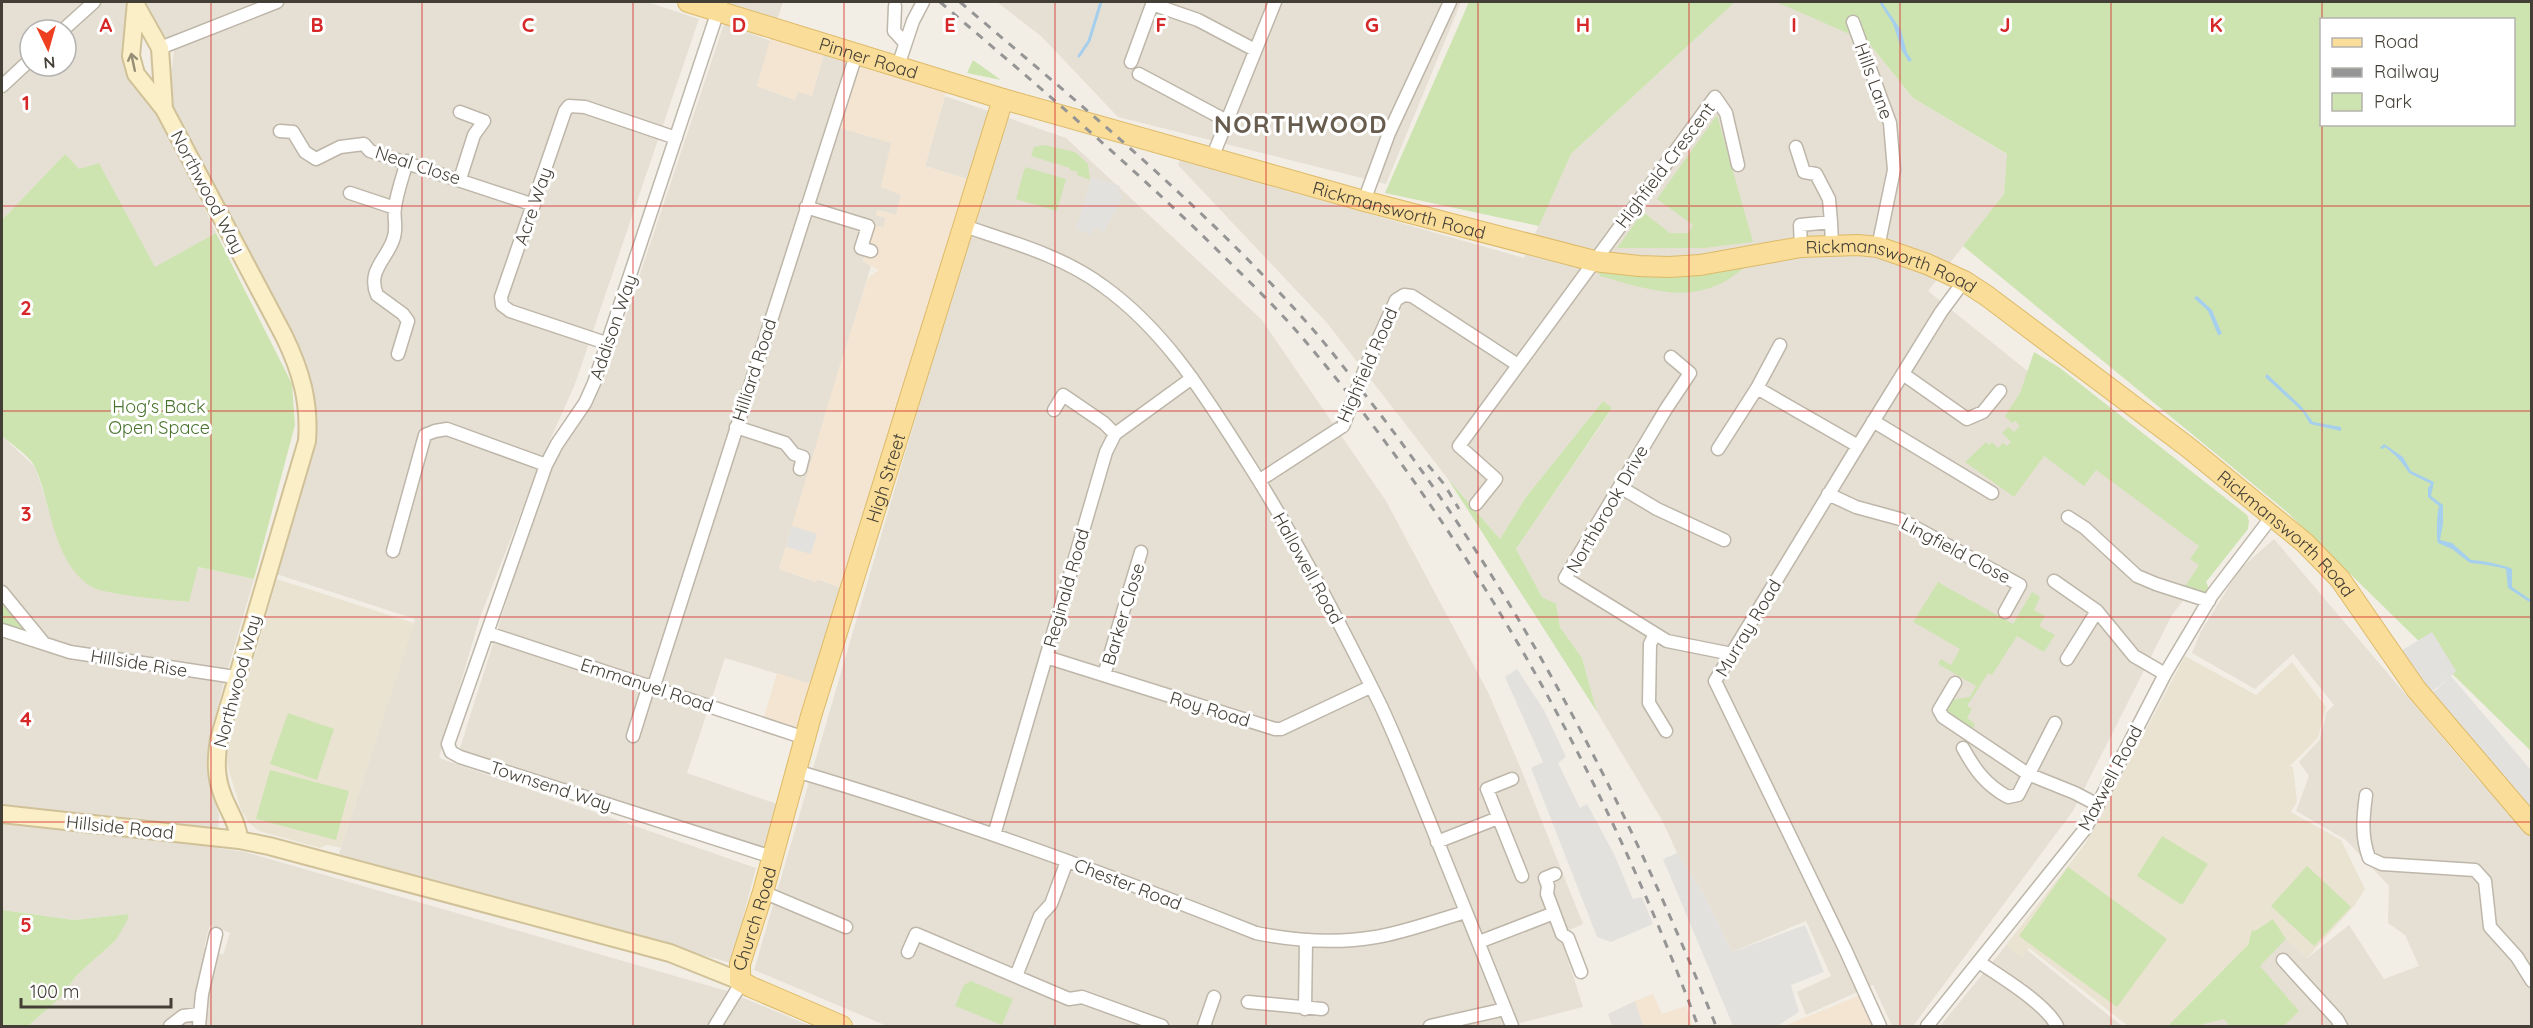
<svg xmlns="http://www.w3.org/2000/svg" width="2533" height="1028" font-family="Quicksand,sans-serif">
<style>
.residential{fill:#e6e0d4;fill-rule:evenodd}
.commercial{fill:#f3e5d2}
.industrial{fill:#e4e0db}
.education{fill:#eae3d1}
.green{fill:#cde4b1;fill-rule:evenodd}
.parking{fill:#e3e1de}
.water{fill:#a5cfec}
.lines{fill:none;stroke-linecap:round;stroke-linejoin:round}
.stream{stroke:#a5cfec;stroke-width:3}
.street-casing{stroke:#bdb6a9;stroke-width:15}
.secondary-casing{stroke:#d0c198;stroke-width:20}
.primary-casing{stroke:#ddba69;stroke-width:22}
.street{stroke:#fff;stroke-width:12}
.secondary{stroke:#fbefc7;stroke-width:16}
.primary{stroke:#f9dd98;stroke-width:20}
.rail{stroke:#959595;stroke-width:3;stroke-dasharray:8 8;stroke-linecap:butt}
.street-bridge-casing{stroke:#bdb6a9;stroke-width:15;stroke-linecap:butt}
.street-bridge{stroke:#fff;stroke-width:12}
.oneway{stroke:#968e77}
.grid{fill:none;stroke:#d62828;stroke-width:1.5;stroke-opacity:0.55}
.labels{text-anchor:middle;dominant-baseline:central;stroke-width:6;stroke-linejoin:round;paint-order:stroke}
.street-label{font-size:18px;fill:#443f36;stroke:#fff}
.park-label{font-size:18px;fill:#47732c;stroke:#fff}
.district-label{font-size:24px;font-weight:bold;letter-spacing:1.5px;fill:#675c4d;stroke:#fff}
.grid-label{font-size:20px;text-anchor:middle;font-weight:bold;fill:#d62828;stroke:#fff;stroke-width:6;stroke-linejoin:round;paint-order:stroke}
</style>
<rect width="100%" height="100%" fill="#f2eee6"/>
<path class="residential" d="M2 2H128L124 38 128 73 162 116 216 233 155 268 99 164 79 170 65 154 2 220ZM30 30H66V66H30Z
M142 2H647L699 19 575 384 543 456 479 620 439 758 756 868 731 963 339 854 415 619 273 573 312 397 168 104 174 50Z
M731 2H783L777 20 730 4Z
M997 2H1461L1386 184 1118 117 1042 37Z
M1735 2H1782L1868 42 1913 98 2008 155 2004 194 1928 291 2046 386 2247 517 2172 615 2073 811 1913 1026H1892L1873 985 1806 1015 1797 992 1831 976 1806 921 1732 952 1703 893 1677 853 1663 822 1597 712 1582 658 1560 627 1556 605 1542 597 1516 549 1612 409 1603 401 1526 497 1500 539 1448 479 1327 323 1178 165 1180 160 1524 258 1571 154Z
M724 24 771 41 757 86 795 100 798 91 812 96 824 54 846 61 892 143 881 187 902 194 896 215 878 210 876 215 886 218 883 228 875 226 869 244 877 247 873 257 866 254 863 261 871 266 779 569 816 582 817 579 846 590 817 686 725 658 687 773 777 804 763 851 459 751 545 479 606 375Z
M945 96 1066 138 1262 320 1386 501 1488 692 1521 769 1583 924 1560 934 1583 1007 1508 1026H887L754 970 984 184 925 166Z
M2 436 35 467 63 552 91 587 138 596 189 602 197 567 254 579 222 689 208 752 207 772 219 814 217 848 245 852 727 991 811 1026H28L60 998 77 975 116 940 129 914 74 920 2 910ZM210 925 230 933 223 955 204 947Z
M2274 539 2479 781 2531 821V1026H2191L2281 934 2307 958 2349 925 2384 979 2419 966 2405 935 2388 923 2389 886 2346 840 2296 811 2309 776 2299 762 2320 739 2326 713 2334 705 2293 654 2255 689 2192 653 2201 631 2240 569Z
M2012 938 2122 1026H1940Z"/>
<path class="commercial" d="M773 29 949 81 925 166 977 182 846 590 818 579 816 582 779 569 838 371 868 278 879 270 863 261 865 254 873 257 877 247 869 245 875 225 883 228 886 218 876 215 877 210 896 215 901 195 881 187 891 143 826 124 846 61 824 54 812 96 798 92 795 100 757 86Z
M777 673 817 686 804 734 763 720Z
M1865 993 1880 1026H1784Z
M1653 994 1662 1014 1686 1006 1693 1026H1643L1635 1001Z"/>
<path class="industrial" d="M1635 1001 1643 1026H1612L1608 1014Z"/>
<path class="education" d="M277 579 414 623 341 848 327 845 320 848 259 831 249 823 241 810 225 758Z
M2185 656 2256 695 2292 662 2326 707 2318 738 2290 766 2293 767 2297 802 2291 812 2341 840 2365 889 2355 905 2307 958 2281 934 2273 919 2255 931H2252L2239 972 2175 1026H2128L2029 948 2022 958 2006 945 2085 844Z"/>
<path class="green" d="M1469 2H1735L1571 154 1539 226 1385 193Z
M1776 2H2531V751L2287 512 1963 246 2004 194 2007 154 1913 98 1868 42ZM2322 20H2514V124H2322Z
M973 60 1001 80 967 73Z
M1717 115 1753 242 1704 248H1617L1643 212 1670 233H1688L1693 225 1657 199Z
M1045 145 1075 152 1088 164 1090 180 1077 175 1078 172 1070 170V168L1031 156 1034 147Z
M65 154 79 169 99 163 155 267 216 233 292 384 295 425 254 579 198 567 189 602C170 600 103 595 90 586 52 560 52 505 35 467 30 456 11 444 2 436V220Z
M1025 167 1066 179 1057 211 1016 199Z
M1762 254C1751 262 1741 271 1729 279 1687 305 1643 288 1600 276L1594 261Z
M2034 352 2060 368 2247 515 2249 521 2248 529 2206 582 2212 595 2182 591 2199 565 2190 559 2199 546 2096 470 2084 486 2044 456 2014 497 1965 462 1986 442 1989 445 1992 442 1998 448 2003 443 2007 446 2011 442 2002 433 2008 427 2014 432 2020 426 2015 421 2012 423 2005 416 2020 393Z
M1603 401 1612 408 1516 549 1542 597 1556 604 1560 627 1582 658 1597 712 1448 479 1500 539 1526 497Z
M1938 582 2013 624 2032 592 2040 597 2034 610 2045 616 2039 626 2055 635 2044 652 2017 636 1992 675 1988 673 1967 706 1972 709 1967 718 1975 724 1972 730 1948 714 1947 705 1950 700 1970 697 1976 686 1938 664 1941 659 1951 665 1960 649 1913 622Z
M2 592 44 643 2 630Z
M288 713 334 729 317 780 270 764Z
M270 770 349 791 336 840 256 819Z
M2162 836 2208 864 2182 905 2137 876Z
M2307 866 2351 907 2314 946 2271 906Z
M2068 867 2167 939 2117 1007 2019 936Z
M2 910 74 920 129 914 127 921 116 940 77 975 60 998 28 1026H2Z
M2273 919 2286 939 2260 966 2299 1011 2284 1026H2230L2224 1019 2196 1026H2168L2248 945 2252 930 2255 931Z
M971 981 1013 999 1002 1025 955 1006 964 985Z"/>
<path class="parking" d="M1092 177 1120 186 1118 193 1123 196 1104 232 1095 227 1091 235 1076 229Z
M792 526 817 534 811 554 786 547Z
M2432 632 2456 671 2451 676 2531 770V807L2431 694 2450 677 2430 693 2401 651Z
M1517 669 1544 710 1559 742 1566 757 1558 763 1580 808 1587 804 1614 854 1633 899 1642 897 1653 924 1611 942 1597 937 1531 768 1543 762 1505 677Z
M1677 853 1703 893 1732 952 1805 925 1824 972 1791 985 1799 1012 1777 1026H1733L1663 859Z"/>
<path class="water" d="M1879 2H1882L1901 30 1907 53 1912 60 1909 62 1902 51 1893 24Z
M2197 296 2212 310 2222 334 2218 335 2208 311 2194 298Z
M2267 374 2301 406 2313 422 2341 427V431L2310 424 2303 412 2265 377Z
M2384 444 2403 457 2411 471 2434 482 2431 496 2443 505V524L2440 540 2452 543 2471 560C2479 560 2506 565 2512 569V587L2531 600V603L2508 588 2506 569C2500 567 2477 563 2470 563L2452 549 2438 543C2436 538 2437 512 2439 506L2428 497V488L2431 484 2409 473C2402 462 2396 455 2385 447L2383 449 2380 448Z"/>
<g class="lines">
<path class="stream" d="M1079 56 1089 41 1101 2"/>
<defs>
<path id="street" d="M721 2 594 383 585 403 557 444 546 465 448 744 451 752 460 757 772 857
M1152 4 1198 20 1255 50
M895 6 894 31 905 43
M1853 22 1890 123 1894 170 1878 247
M63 30 94 2
M160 48 277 2
M1131 62 1153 2
M898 66 913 21 923 2
M1139 74 1227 121
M2 86 30 60
M280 131 293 132 305 152 316 159 340 147 364 144 370 151 534 205
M1796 147 1804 172 1816 174 1829 199 1831 222
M1212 158 1275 2
M460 179 474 135 484 121 460 112
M350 193 395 208
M1364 201 1389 133 1450 2
M806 207 868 226 861 248 871 251
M964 226C1011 242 1063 256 1103 286 1166 331 1205 396 1246 460 1296 538 1339 621 1380 704 1398 742 1413 781 1429 820 1457 889 1484 958 1512 1026
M1801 247 1800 225 1831 222 1832 245
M609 344 510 311 502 305 501 297 565 111 569 106 585 107 676 138
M398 354 408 321 403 314 377 295C367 271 386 260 393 240 398 228 393 219 395 207 397 192 403 176 407 161
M1671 357 1690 373 1666 409 1565 578 1667 641 1732 654
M1367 364 1396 300 1404 295 1412 296 1518 365
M1903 374 1967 419 1983 412 2000 391
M1757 388 1858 446
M1054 410 1063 395 1104 423 1115 434
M1873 421 1992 493
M736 427 785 443 794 454 803 457 800 469
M1718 449 1757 388 1780 345
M1260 480 1343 426
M1620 487 1657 509 1724 540
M1828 494 1856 507 1900 519 2020 585 2005 612
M1476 504 1496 479 1459 446 1715 97 1726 113 1738 165
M2068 517 2085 528 2137 576 2156 584 2209 601
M393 551 425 435 435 431 447 429 546 465
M2054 581 2097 611 2134 656 2165 674
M2 592 43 642
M2 630 70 652 235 677
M488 633 805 738
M1655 634 1650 644 1649 703 1666 731
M1046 657 1275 729H1281L1370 687
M2067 659 2097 611
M1104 675 1141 552
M1955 683 1939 710 1943 717 2028 774 2075 793 2098 805
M654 686 856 55
M633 736 649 685
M1963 748C1975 770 1986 785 2008 797L2018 795 2055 723
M796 771C952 817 1105 873 1256 933 1296 941 1335 944 1376 937 1406 932 1437 920 1466 912
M1512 779 1487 789 1522 876
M2366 795C2363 818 2361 836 2369 858L2382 864 2475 870 2485 881 2490 927 2517 957 2532 981
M994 835 1106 452 1115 434 1192 378
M1437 842 1498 818
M1555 874 1545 878 1548 886 1547 894 1562 934 1568 938 1581 972
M763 892 846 927
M1479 942 1554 913
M908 952 916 934 1069 999 1082 997 1162 1026
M2283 960 2337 1019 2341 1026
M1979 962C2001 977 2045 1003 2057 1026
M1016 976 1040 916 1051 904 1067 861
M1248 1002 1322 1009
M1305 1009 1306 941
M170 1026 183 1016 199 1014
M199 1026 202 994 216 934
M715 1026 737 990 740 981
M1204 1026 1214 997
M1430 1026 1505 1009
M1880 1026 1845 949 1715 681 1858 446 1941 312 1964 281
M1927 1026 2085 829 2165 674 2212 595 2273 515"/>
<path id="secondary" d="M136 2 131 56 136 74 164 109 284 336C301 371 310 402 307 441L219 739C216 759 215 776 223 796 229 812 238 823 239 840
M136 5 160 48 164 109
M2 814 239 840 269 846 670 953 740 981"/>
<g id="primary">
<path id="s1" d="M688 2 1003 99 1364 201 1594 261 1639 266 1669 267 1700 265 1801 247 1858 245 1878 247 1927 264 1964 281 1987 296 2189 448 2305 543 2340 579 2416 689 2532 825"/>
<path id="s2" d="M842 1026 751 987 740 981V964L763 892 811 716 1003 99"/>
</g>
</defs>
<use href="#street" class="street-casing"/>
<use href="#secondary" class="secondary-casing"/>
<use href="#primary" class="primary-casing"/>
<use href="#street" class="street"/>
<use href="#secondary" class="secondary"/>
<use href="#primary" class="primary"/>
<path class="rail" d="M940 2C1029 78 1118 154 1202 235 1237 270 1274 304 1306 342 1477 544 1606 779 1698 1026
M960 2C1083 107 1209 210 1316 333 1338 359 1359 387 1380 414 1524 603 1628 807 1716 1026
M1428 465 1444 484 1459 509"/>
<defs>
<path id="street-bridge" d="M1343 426 1367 364"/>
</defs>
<use href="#street-bridge" class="street-bridge-casing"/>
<use href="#street-bridge" class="street-bridge"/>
</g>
<defs><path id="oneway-shaft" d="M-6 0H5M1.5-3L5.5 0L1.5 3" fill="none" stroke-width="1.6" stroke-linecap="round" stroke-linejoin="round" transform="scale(1.5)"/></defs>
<use class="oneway" href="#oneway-shaft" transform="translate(133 62) rotate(-102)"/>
<path class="grid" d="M211 2V1026M422 2V1026M633 2V1026M844 2V1026M1055 2V1026M1266 2V1026M1478 2V1026M1689 2V1026M1900 2V1026M2111 2V1026M2322 2V20M2322 124V1026M2 206H2532M2 411H2532M2 617H2532M2 822H2532"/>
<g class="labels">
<g class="street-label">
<text stroke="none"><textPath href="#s1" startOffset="189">Pinner Road</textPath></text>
<text transform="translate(1874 81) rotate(70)">Hills Lane</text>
<text transform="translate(418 165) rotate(18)">Neal Close</text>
<text transform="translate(1665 165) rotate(-53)">Highfield Crescent</text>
<text transform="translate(208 192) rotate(62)">Northwood Way</text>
<text transform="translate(533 206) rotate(-71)">Acre Way</text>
<text stroke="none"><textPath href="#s1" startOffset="741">Rickmansworth Road</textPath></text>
<text stroke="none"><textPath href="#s1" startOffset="1245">Rickmansworth Road</textPath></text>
<text transform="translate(613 327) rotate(-71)">Addison Way</text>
<text transform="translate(1367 365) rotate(-66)">Highfield Road</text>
<text transform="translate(754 370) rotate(-72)">Hilliard Road</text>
<text stroke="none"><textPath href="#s2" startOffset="636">High Street</textPath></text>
<text transform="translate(1607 509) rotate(-60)">Northbrook Drive</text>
<text stroke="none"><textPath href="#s1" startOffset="1731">Rickmansworth Road</textPath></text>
<text transform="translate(1956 550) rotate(28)">Lingfield Close</text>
<text transform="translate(1308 568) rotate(61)">Hallowell Road</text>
<text transform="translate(1066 588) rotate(-74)">Reginald Road</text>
<text transform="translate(1123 614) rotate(-73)">Barker Close</text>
<text transform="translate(1748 628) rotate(-59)">Murray Road</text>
<text transform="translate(139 663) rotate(9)">Hillside Rise</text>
<text transform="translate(237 681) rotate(-75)">Northwood Way</text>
<text transform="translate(647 685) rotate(18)">Emmanuel Road</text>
<text transform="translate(1210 709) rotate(17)">Roy Road</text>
<text transform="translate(2110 778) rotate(-62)">Maxwell Road</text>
<text transform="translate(551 786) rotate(18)">Townsend Way</text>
<text transform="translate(120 827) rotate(6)">Hillside Road</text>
<text transform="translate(1128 884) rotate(21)">Chester Road</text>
<text stroke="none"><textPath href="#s2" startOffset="176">Church Road</textPath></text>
</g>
<g class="park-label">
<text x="159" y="406">Hog's Back<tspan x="159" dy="21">Open Space</tspan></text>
</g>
<g class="district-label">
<text x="1301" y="124">NORTHWOOD</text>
</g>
</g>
<g class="grid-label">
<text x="106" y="32">A</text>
<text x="317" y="32">B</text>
<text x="528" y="32">C</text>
<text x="739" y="32">D</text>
<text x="950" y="32">E</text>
<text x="1161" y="32">F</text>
<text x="1372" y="32">G</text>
<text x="1583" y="32">H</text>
<text x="1794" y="32">I</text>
<text x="2005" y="32">J</text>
<text x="2216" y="32">K</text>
<text x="26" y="110">1</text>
<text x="26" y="315">2</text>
<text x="26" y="521">3</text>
<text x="26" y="726">4</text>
<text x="26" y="932">5</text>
</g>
<rect width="2533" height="1028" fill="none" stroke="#443f36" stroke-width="6"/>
<rect x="2320" y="18" width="195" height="108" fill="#ffffff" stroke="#b4b2af" stroke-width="1.5"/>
<rect x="2332" y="38" width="30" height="9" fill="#f9dd98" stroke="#b4b2af" stroke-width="1.5"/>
<text x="2374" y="48" font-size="18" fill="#443f36">Road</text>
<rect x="2332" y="68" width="30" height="9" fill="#959595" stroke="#b4b2af" stroke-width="1.5"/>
<text x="2374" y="78" font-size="18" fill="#443f36">Railway</text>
<rect x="2332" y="93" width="30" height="18" fill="#cde4b1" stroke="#b4b2af" stroke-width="1.5"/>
<text x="2374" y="108" font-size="18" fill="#443f36">Park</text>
<g transform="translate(48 48) rotate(175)"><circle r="28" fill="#ffffff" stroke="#b4b2af" stroke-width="1.5"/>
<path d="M0-4.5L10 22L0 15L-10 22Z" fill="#ee4021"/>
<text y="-9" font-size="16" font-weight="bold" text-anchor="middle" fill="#443f36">N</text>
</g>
<path d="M21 998v9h150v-9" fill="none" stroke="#443f36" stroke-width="3"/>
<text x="30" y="998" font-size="18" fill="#443f36" stroke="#ffffff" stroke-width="4.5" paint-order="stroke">100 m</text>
</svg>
